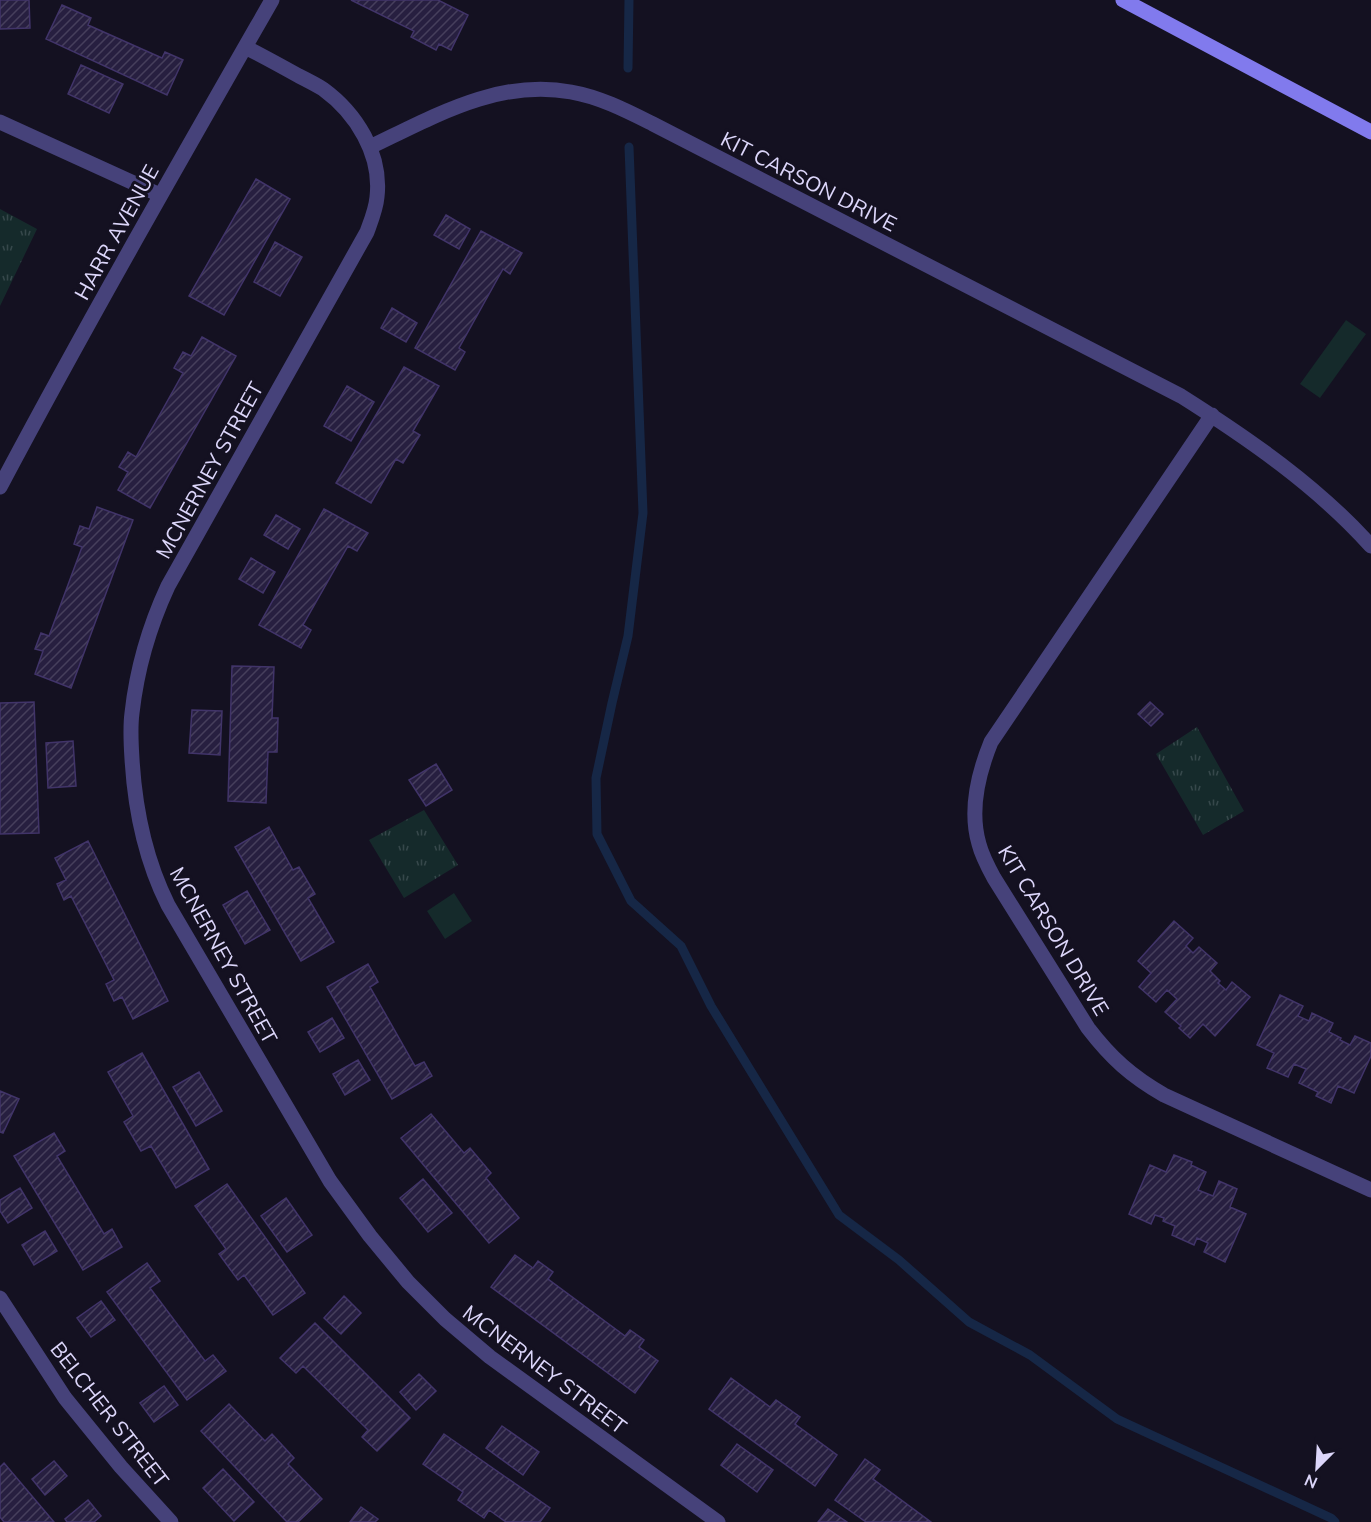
<svg xmlns="http://www.w3.org/2000/svg" width="1371" height="1522" font-family="Mulish,sans-serif">
<style>
.grass{fill:#152a2b}
.park{fill:url(#park-tufts)}
.lines{fill:none;stroke-linecap:round;stroke-linejoin:round}
.stream{stroke:#162746;stroke-width:9}
.building{fill:url(#building-hatch);stroke:#413469;stroke-width:1.5}
.minor{stroke:#46427a;stroke-width:15}
.secondary{stroke:#817aed;stroke-width:15}
.labels{text-anchor:middle;dominant-baseline:central;stroke-width:6;stroke-linejoin:round;paint-order:stroke}
.street-label{font-size:21px;fill:#dcd6fa;stroke:#141121}
</style>
<defs>
<pattern id="park-tufts" width="24" height="20" patternUnits="userSpaceOnUse" patternTransform="scale(1.5)"><rect width="24" height="20" fill="#152a2b"/><path d="M3 7l-1-3M5 7V3M7 7l1-3M15 17l-1-3M17 17v-4M19 17l1-3" fill="none" stroke="#36484b"/></pattern>
<pattern id="building-hatch" width="6" height="6" patternUnits="userSpaceOnUse" patternTransform="scale(1.5)"><rect width="6" height="6" fill="#271f40"/><path d="M-1 1l2-2M0 6l6-6M5 7l2-2" fill="none" stroke="#463f5c"/></pattern>
</defs>
<rect width="100%" height="100%" fill="#141121"/>
<path class="grass" d="M1346 320 1366 334 1320 398 1300 384Z
M454 893 472 921 445 939 427 911Z"/>
<path class="park" d="M0 209 37 229 0 306Z
M1197 727 1244 811 1203 835 1156 754Z
M424 810 458 865 404 898 369 840Z"/>
<g class="lines">
<path class="stream" d="M628 68 629 0
M629 147 643 513 628 636 612 703 596 778 597 834 631 901 681 946 711 1006 839 1215 899 1260 969 1322 1030 1355 1117 1419 1331 1518 1335 1522"/>
</g>
<path class="building" d="M0 0H29L30 28 0 29Z
M351 0H438L468 15 451 50 439 44 436 50 411 37 414 31Z
M62 5 91 18 88 25 162 58 165 52 183 60 167 95 46 39Z
M81 65 123 84 109 113 68 94Z
M256 179 290 199 224 315 189 296Z
M446 215 470 229 459 249 434 235Z
M481 231 522 253 510 274 503 269 459 348 465 352 455 370 415 348Z
M275 242 302 257 280 296 254 282Z
M392 308 417 323 406 342 381 328Z
M202 337 236 356 150 508 118 490 128 472 119 467 128 452 136 457 183 373 174 368 183 352 191 356Z
M404 367 439 386 413 431 420 435 403 463 396 459 371 503 336 483Z
M347 386 374 402 351 441 324 426Z
M97 507 133 520 71 688 35 674 43 651 35 649 41 633 49 636 82 547 74 544 80 526 89 529Z
M324 509 368 533 357 551 348 546 303 625 311 630 301 648 259 625Z
M276 515 300 529 288 549 264 535Z
M251 558 275 572 263 593 239 579Z
M232 666 274 667 272 718H278L277 752H268L266 803 228 801Z
M34 702 39 833 0 834V703Z
M1150 702 1163 714 1151 726 1138 714Z
M192 710 222 711 220 755 189 753Z
M73 741 76 786 48 788 46 743Z
M436 764 452 790 426 806 409 780Z
M269 827 293 870 299 867 315 894 308 898 334 942 301 961 235 847Z
M88 841 168 1001 133 1019 122 997 114 1001 106 984 114 980 71 896 64 900 57 884 66 880 55 858Z
M247 891 270 930 245 944 223 905Z
M1174 921 1193 938 1186 946 1193 953 1199 947 1217 963 1210 971 1220 981 1218 983 1226 990 1232 982 1250 997 1215 1036 1203 1024 1190 1038 1179 1028 1181 1026 1165 1012 1177 999 1167 990 1156 1002 1139 987 1151 973 1138 961Z
M368 964 378 982 370 987 415 1066 424 1062 432 1076 392 1099 327 987Z
M1280 995 1303 1006 1298 1016 1309 1021 1312 1013 1333 1023 1329 1032 1341 1038 1340 1040 1350 1045 1355 1036 1371 1043V1056L1354 1093 1338 1086 1331 1103 1316 1096 1318 1092 1299 1083 1306 1069 1294 1064 1288 1077 1267 1068 1274 1053 1257 1045Z
M332 1018 344 1038 320 1052 308 1032Z
M142 1053 209 1169 176 1188 151 1146 141 1151 124 1122 133 1116 108 1072Z
M358 1060 370 1080 345 1095 333 1074Z
M199 1072 222 1111 196 1126 173 1087Z
M0 1091 19 1099 3 1133 0 1132Z
M431 1114 464 1153 470 1148 491 1173 486 1178 519 1218 489 1243 401 1138Z
M54 1133 65 1151 57 1156 104 1234 112 1229 122 1247 83 1270 14 1156Z
M1174 1155 1192 1162 1191 1165 1206 1172 1198 1190 1213 1196 1219 1181 1237 1189 1230 1207 1246 1214 1225 1262 1204 1252 1208 1243 1197 1238 1194 1245 1172 1235 1175 1226 1163 1221 1164 1218 1155 1215 1151 1224 1129 1214 1150 1165 1166 1172Z
M423 1179 452 1213 428 1232 400 1198Z
M227 1184 305 1293 273 1315 244 1275 238 1280 219 1254 226 1249 195 1206Z
M20 1188 32 1208 8 1223 0 1211V1200Z
M286 1198 312 1235 287 1252 261 1216Z
M45 1231 57 1251 34 1265 22 1245Z
M515 1255 533 1268 538 1261 553 1272 548 1279 625 1336 630 1330 644 1340 639 1347 658 1361 635 1393 491 1287Z
M147 1263 160 1281 150 1288 205 1361 213 1355 226 1371 187 1400 107 1292Z
M344 1296 361 1313 341 1334 324 1318Z
M101 1301 115 1320 91 1337 77 1318Z
M315 1323 410 1418 377 1451 362 1437 368 1430 303 1366 296 1373 280 1358Z
M419 1374 436 1391 416 1410 400 1392Z
M731 1378 770 1407 776 1400 800 1417 795 1424 837 1455 815 1486 709 1409Z
M164 1386 178 1405 154 1422 140 1403Z
M229 1404 265 1441 272 1434 294 1458 288 1464 322 1499 298 1522H287L201 1431Z
M502 1426 539 1452 523 1475 486 1448Z
M444 1434 550 1508 540 1522H506L489 1510 484 1518 458 1500 463 1492 423 1464Z
M737 1444 773 1470 757 1492 721 1465Z
M865 1459 880 1470 873 1479 931 1522H866L835 1500Z
M54 1461 67 1476 45 1495 32 1479Z
M4 1463 54 1522H4L0 1517V1467Z
M223 1469 254 1502 234 1521 203 1488Z
M88 1500 101 1516 94 1522H67L65 1519Z
M361 1507 378 1519 375 1522H350Z
M828 1509 847 1522H818Z"/>
<g class="lines">
<path class="minor" d="M245 47C263 56 281 66 299 76 307 80 315 84 323 89 356 113 382 154 377 197 376 209 371 221 367 232L168 586C149 627 137 668 132 713 130 728 131 744 132 759 135 810 145 859 168 905L330 1181 370 1236 408 1282 445 1319 490 1357 718 1522
M0 122 160 195
M370 147C433 117 499 78 571 92 600 97 627 111 653 124L1181 396C1249 439 1317 486 1371 546
M1212 415 991 742C978 774 969 810 979 844 982 856 988 867 994 878L1088 1028C1111 1058 1131 1076 1164 1095L1371 1190
M0 487C87 323 180 161 272 0
M0 1298 65 1398 121 1467 171 1522"/>
<path class="secondary" d="M1123 0 1371 132"/>
</g>
<g class="labels">
<g class="street-label">
<text transform="translate(809 181) rotate(27)">KIT CARSON DRIVE</text>
<text transform="translate(116 232) rotate(-61)">HARR AVENUE</text>
<text transform="translate(209 470) rotate(-61)">MCNERNEY STREET</text>
<text transform="translate(1054 930) rotate(59)">KIT CARSON DRIVE</text>
<text transform="translate(224 955) rotate(61)">MCNERNEY STREET</text>
<text transform="translate(545 1369) rotate(37)">MCNERNEY STREET</text>
<text transform="translate(110 1414) rotate(52)">BELCHER STREET</text>
</g>
</g>
<g transform="translate(1317 1468) rotate(204)" stroke="#141121" stroke-width="4.5" paint-order="stroke">
<path d="M0-4.5L10 22L0 15L-10 22Z" fill="#dcd6fa"/>
<text y="-9" font-size="16" font-weight="bold" text-anchor="middle" fill="#dcd6fa">N</text>
</g>
</svg>
